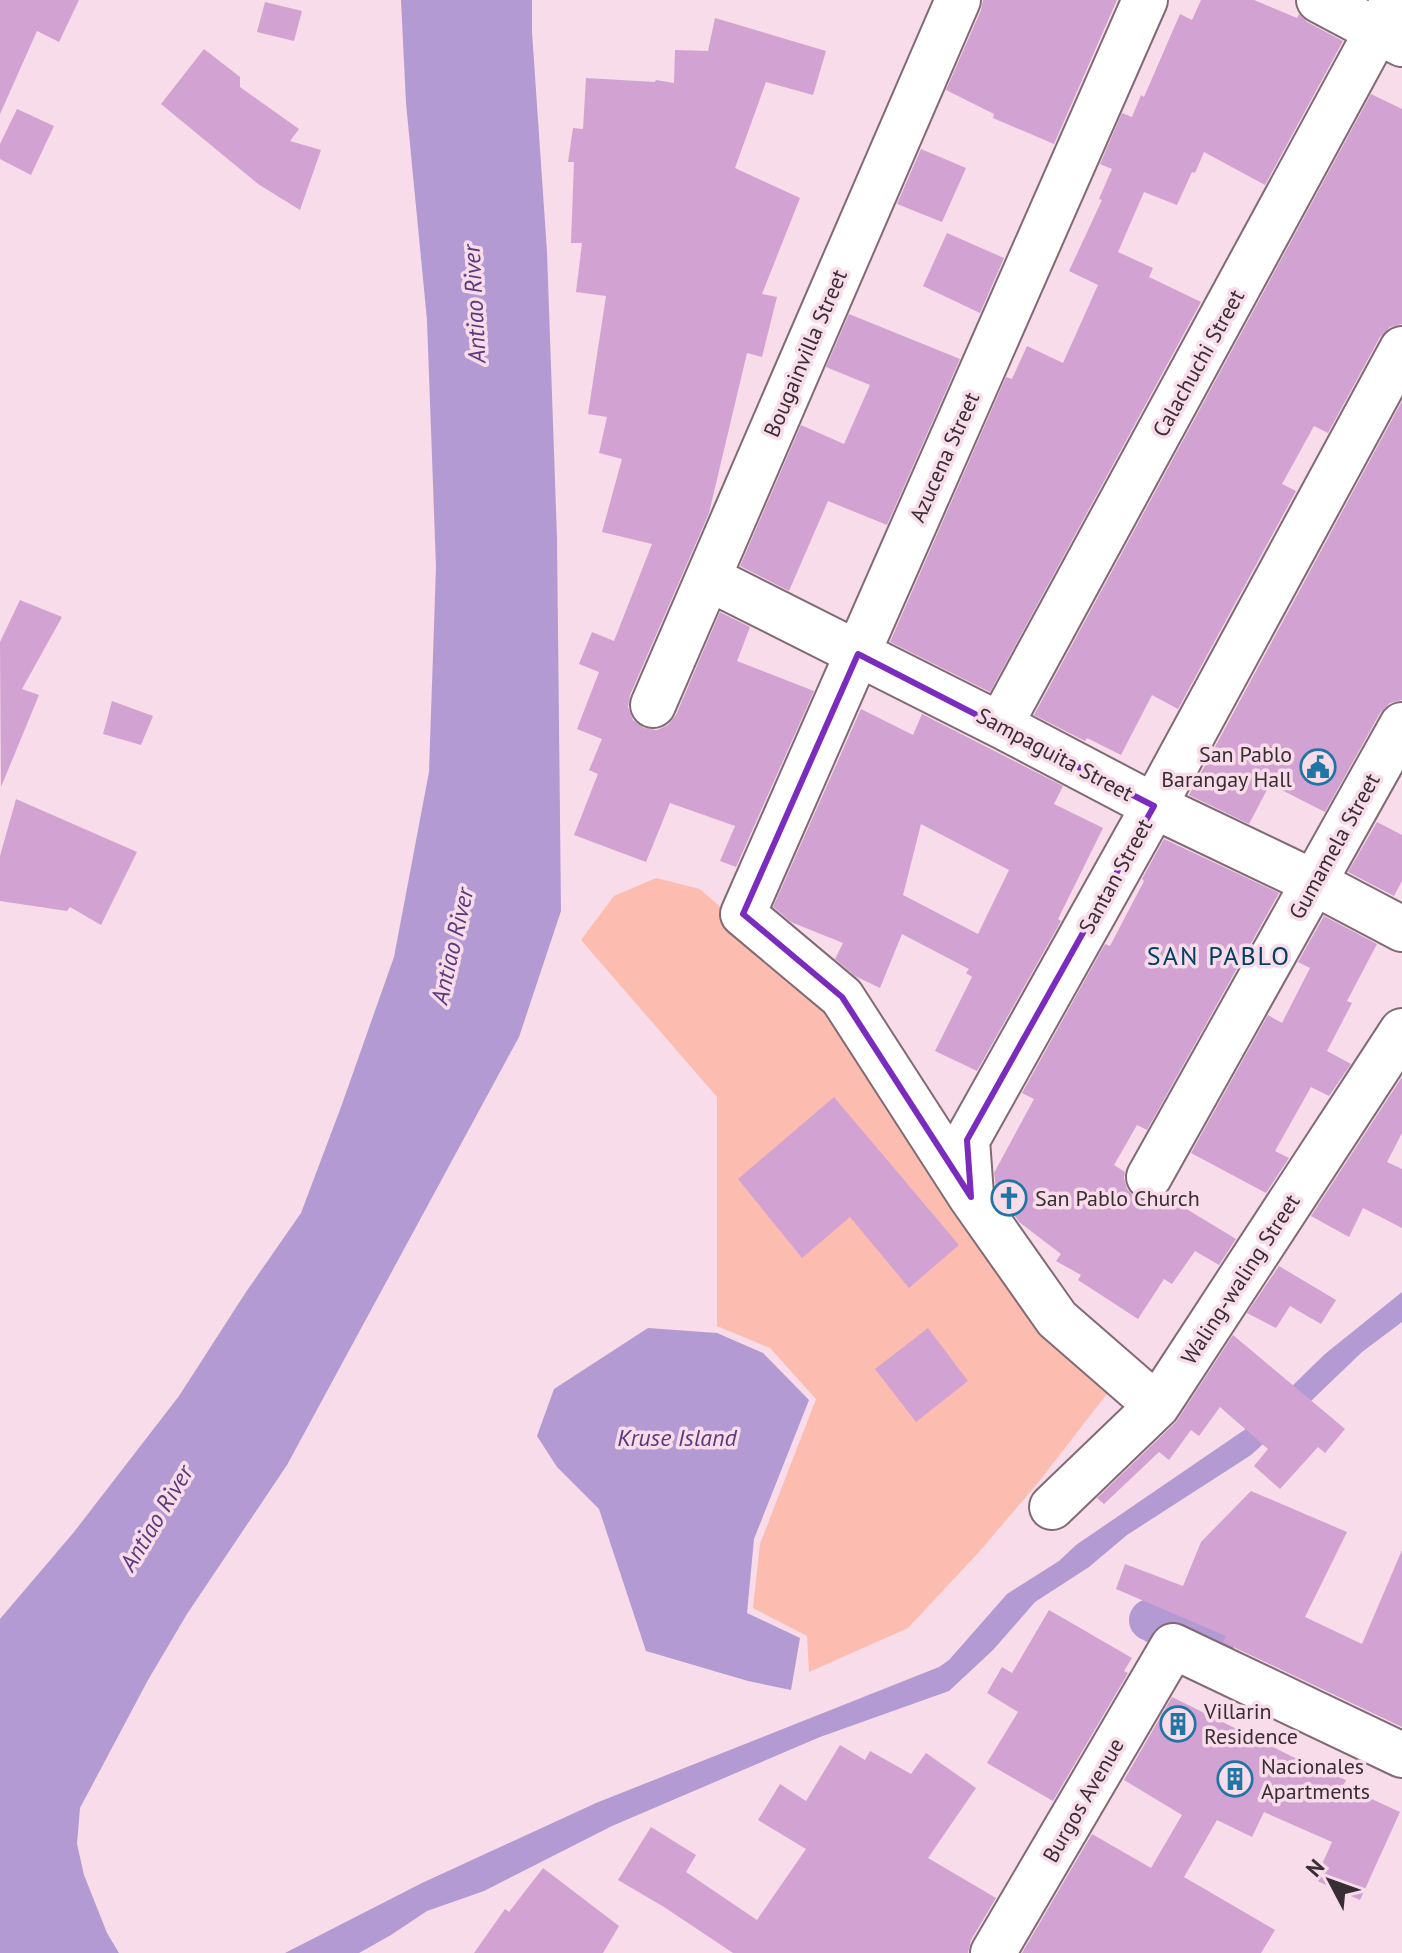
<svg xmlns="http://www.w3.org/2000/svg" width="1402" height="1953" font-family="'PT Sans',sans-serif">
<style>
.green{fill:#fcbdb0}
.water{fill:#b39ad2}
.lines{fill:none;stroke-linecap:round;stroke-linejoin:round}
.canal{stroke:#b39ad2;stroke-width:42}
.building{fill:#d2a3d2;fill-rule:evenodd}
.street-casing{stroke:#826a75;stroke-width:48}
.street{stroke:#fff;stroke-width:44}
.marked{fill:none;stroke:#7b2cbf;stroke-width:6;stroke-linejoin:round}
.labels{text-anchor:middle;dominant-baseline:central;stroke-width:7;stroke-linejoin:round;paint-order:stroke}
.street-label{font-size:22px;fill:#382e33;stroke:#f8dce9}
.poi-label{font-size:22px;fill:#382e33;stroke:#f8dce9;text-anchor:start}
.water-label{font-size:24px;font-style:italic;fill:#5a397d;stroke:#f8dce9}
.quarter-label{font-size:26px;letter-spacing:2px;fill:#004060;stroke:#f8dce9}
</style>
<rect width="100%" height="100%" fill="#f8dce9"/>
<path class="green" d="M656 878 700 889 833 1007 1113 1386 1037 1484 979 1552 908 1628 809 1672 807 1636 753 1608 760 1544 816 1399 770 1348 717 1326V1097L581 940 614 896Z"/>
<path class="water" d="M401 0H532V32L547 252 557 538 561 911 519 1037 287 1465 187 1614 148 1680 80 1808 77 1844 84 1875 107 1933 119 1953H0V1619L74 1532 179 1396 246 1292 301 1213 341 1107 394 957 429 772 436 567 427 320 406 103Z
M1402 1292V1322L1362 1352 1312 1400 1251 1455 1127 1535 1089 1567 1035 1602 993 1650 949 1691 820 1737 612 1826 484 1891 427 1911 391 1935 359 1953H285L422 1883 596 1803 939 1667 949 1660 1007 1594 1059 1561 1076 1545 1253 1424 1325 1354Z
M648 1328 717 1333 763 1353 809 1400 754 1539 747 1613 800 1638 791 1690 748 1681 646 1651 599 1509 557 1467 537 1436 554 1389Z"/>
<g class="lines">
<path class="canal" d="M1150 1620 1213 1651"/>
</g>
<path class="building" d="M0 0H79L59 42 37 31 0 114Z
M983 0H1117L1054 144 993 118 994 114 946 90 981 10Z
M1201 0H1254L1297 18 1299 14 1307 22 1343 41 1265 185 1204 152 1195 173 1192 172 1177 205 1144 192 1118 252 1153 268 1149 277 1201 302 990 692 890 642 1006 377 1012 379 1027 346 1063 363 1098 285 1069 271 1102 200 1099 199 1112 169 1100 164 1122 113 1132 117 1141 95 1144 97 1180 14 1192 20Z
M265 2 302 11 294 41 257 32Z
M715 18 826 51 813 95 766 82 735 168 800 198 762 294 777 297 762 357 747 353 709 513 630 695 628 707 633 720 644 728 657 730 668 725 676 715 720 612 750 627 737 661 814 691 736 867 720 861 735 826 670 803 646 862 574 835 598 774 589 770 602 739 577 729 599 672 579 664 592 632 614 641 652 544 602 532 622 459 599 453 607 417 588 414 606 296 576 292 582 243H571L574 162H568L573 128 583 129 586 78 655 82 656 80 674 83 675 50 708 51Z
M204 49 240 77V87L299 129 290 141 321 150 300 210 258 184 161 104Z
M1371 94 1402 109V324L1390 327 1380 337 1328 433 1314 426 1282 484 1296 491 1178 709 1152 695 1121 755 1087 738 1085 741 1034 715Z
M17 109 54 126 31 175 0 159V144Z
M921 149 966 168 942 222 897 204Z
M947 233 1004 258 980 313 923 286Z
M849 314 960 359 887 525 828 501 789 591 740 566 801 425 844 444 870 385 826 367Z
M1402 401V700L1390 703 1380 713 1325 812 1270 784 1249 824 1189 795Z
M20 600 62 617 22 689 39 695 1 787 0 642Z
M112 701 153 716 141 745 103 734Z
M861 709 913 735 922 714 1063 786 1054 804 1103 828 1058 919 1061 921 977 1071 935 1051 972 977 966 973 969 969 902 934 880 988 855 976 835 959 843 943 791 922 773 907ZM921 824 1009 870 978 934 903 895Z
M16 799 137 852 101 925 70 907 67 911 0 901V856Z
M1377 822 1402 835V881L1394 896 1348 872Z
M1164 839 1279 893 1147 1130 1137 1125 1114 1165 1125 1172 1124 1178 1127 1189 1136 1198 1150 1202 1161 1199 1165 1196 1236 1239 1219 1265 1195 1251 1172 1284 1164 1279 1138 1319 1078 1280 1081 1275 1056 1261 1061 1254 1019 1222 996 1188 994 1173 1034 1099 1022 1093 1105 944 1110 946 1144 881 1142 879Z
M1324 916 1377 944 1347 1001 1352 1003 1327 1051 1351 1064 1329 1096 1311 1087 1275 1151 1289 1158 1266 1193 1191 1153 1268 1015 1282 1023 1310 968 1298 962Z
M1402 1077V1133L1387 1162 1402 1169V1228L1363 1208 1349 1237 1311 1216Z
M834 1097 959 1245 909 1288 850 1217 802 1258 738 1179Z
M1279 1266 1336 1300 1321 1324 1290 1306 1276 1328 1247 1313Z
M928 1328 968 1381 916 1422 875 1369Z
M1233 1335 1345 1429 1325 1453 1318 1447 1280 1489 1254 1466 1268 1449 1220 1407 1199 1436 1191 1430 1169 1460 1159 1452 1104 1504 1097 1498 1176 1422Z
M1251 1491 1347 1532 1305 1617 1362 1644 1402 1550V1727L1223 1642 1226 1636 1116 1589 1125 1564 1183 1586 1201 1542Z
M1049 1610 1132 1658 1124 1671 1128 1673 1053 1801 987 1763 1018 1712 987 1693 1002 1667 1012 1673Z
M1172 1697 1297 1759 1346 1780 1343 1786 1400 1812 1360 1900 1315 1880 1332 1842 1264 1812 1252 1837 1217 1820 1184 1877 1275 1930 1261 1953H1022L1092 1834 1151 1868 1182 1815 1124 1780Z
M840 1745 865 1760 870 1751 911 1774 926 1753 976 1788 928 1858 996 1898 971 1940 968 1953H733L664 1907 618 1880 651 1827 696 1855 686 1872 757 1920 806 1849 758 1820 780 1784 806 1801Z
M543 1868 619 1926 603 1953H474L505 1909 509 1912Z"/>
<g class="lines">
<defs>
<path id="street" d="M1145 0 743 914 842 997 971 1197 1057 1319 1157 1406
M1319 0 1402 44
M708 578 1000 725 1154 806 1313 882 1402 929
M653 705 958 0
M1000 725 1394 0
M1149 1177 1402 725
M971 1195 967 1140 1154 806 1402 349
M1052 1507 1157 1406 1402 1031
M993 1953 1173 1646 1402 1755"/>
</defs>
<use href="#street" class="street-casing"/>
<use href="#street" class="street"/>
</g>
<path class="marked" d="M858 654 1154 806 967 1140 971 1197 842 997 743 914Z"/>
<defs>
<symbol id="civic-ring" viewBox="-11 -11 22 22"><circle r="9.5" fill="#f8dce9" stroke="#2075a5" stroke-width="1.5"/><path d="M-.6-6.5H3V-4.5H.6V-3L4-1V1h2V6H-6V1h2V-1L-.6-3ZM-1.2 2.5V6h2.4V2.5Z" fill="#2075a5"/></symbol>
<symbol id="church-ring" viewBox="-11 -11 22 22"><circle r="9.5" fill="#f8dce9" stroke="#2075a5" stroke-width="1.5"/><path d="M-1.2-6h2.4v3.5h3.3v2.4h-3.3V6h-2.4V-.1h-3.3v-2.4h3.3Z" fill="#2075a5"/></symbol>
<symbol id="building-ring" viewBox="-11 -11 22 22"><circle r="9.5" fill="#f8dce9" stroke="#2075a5" stroke-width="1.5"/><path d="M-4-6H4V6H1V3H-1V6H-4ZM-2.5-4.3h1.7v1.8h-1.7ZM.8-4.3h1.7v1.8H.8ZM-2.5-1h1.7V.8h-1.7ZM.8-1h1.7V.8H.8Z" fill="#2075a5"/></symbol>
</defs>
<g fill-rule="evenodd">
<use href="#civic-ring" x="1298" y="747" width="40" height="40"/>
<use href="#church-ring" x="989" y="1178" width="40" height="40"/>
<use href="#building-ring" x="1158" y="1704" width="40" height="40"/>
<use href="#building-ring" x="1215" y="1759" width="40" height="40"/>
</g>
<g class="labels">
<g class="street-label">
<text transform="translate(805 353) rotate(-67)">Bougainvilla Street</text>
<text transform="translate(1198 363) rotate(-61)">Calachuchi Street</text>
<text transform="translate(944 457) rotate(-66)">Azucena Street</text>
<text transform="translate(1055 754) rotate(28)">Sampaguita Street</text>
<text transform="translate(1334 846) rotate(-61)">Gumamela Street</text>
<text transform="translate(1115 876) rotate(-61)">Santan Street</text>
<text transform="translate(1240 1279) rotate(-57)">Waling-waling Street</text>
<text transform="translate(1083 1800) rotate(-60)">Burgos Avenue</text>
</g>
<g class="poi-label">
<text x="1292" y="754" text-anchor="end">San Pablo<tspan x="1292" dy="25">Barangay Hall</tspan></text>
<text x="1035" y="1198">San Pablo Church</text>
<text x="1204" y="1711">Villarin<tspan x="1204" dy="25">Residence</tspan></text>
<text x="1261" y="1766">Nacionales<tspan x="1261" dy="25">Apartments</tspan></text>
</g>
<g class="water-label">
<text transform="translate(474 304) rotate(-93)">Antiao River</text>
<text transform="translate(452 946) rotate(-77)">Antiao River</text>
<text x="677" y="1437">Kruse Island</text>
<text transform="translate(156 1518) rotate(-59)">Antiao River</text>
</g>
<g class="quarter-label">
<text x="1219" y="955">SAN PABLO</text>
</g>
</g>
<g transform="translate(1330 1881) rotate(311)" stroke="#f8dce9" stroke-width="6" paint-order="stroke">
<path d="M0-6L14 30L0 20L-14 30Z" fill="#382e33"/>
<text y="-12" font-size="22" font-weight="bold" text-anchor="middle" fill="#382e33">N</text>
</g>
</svg>
